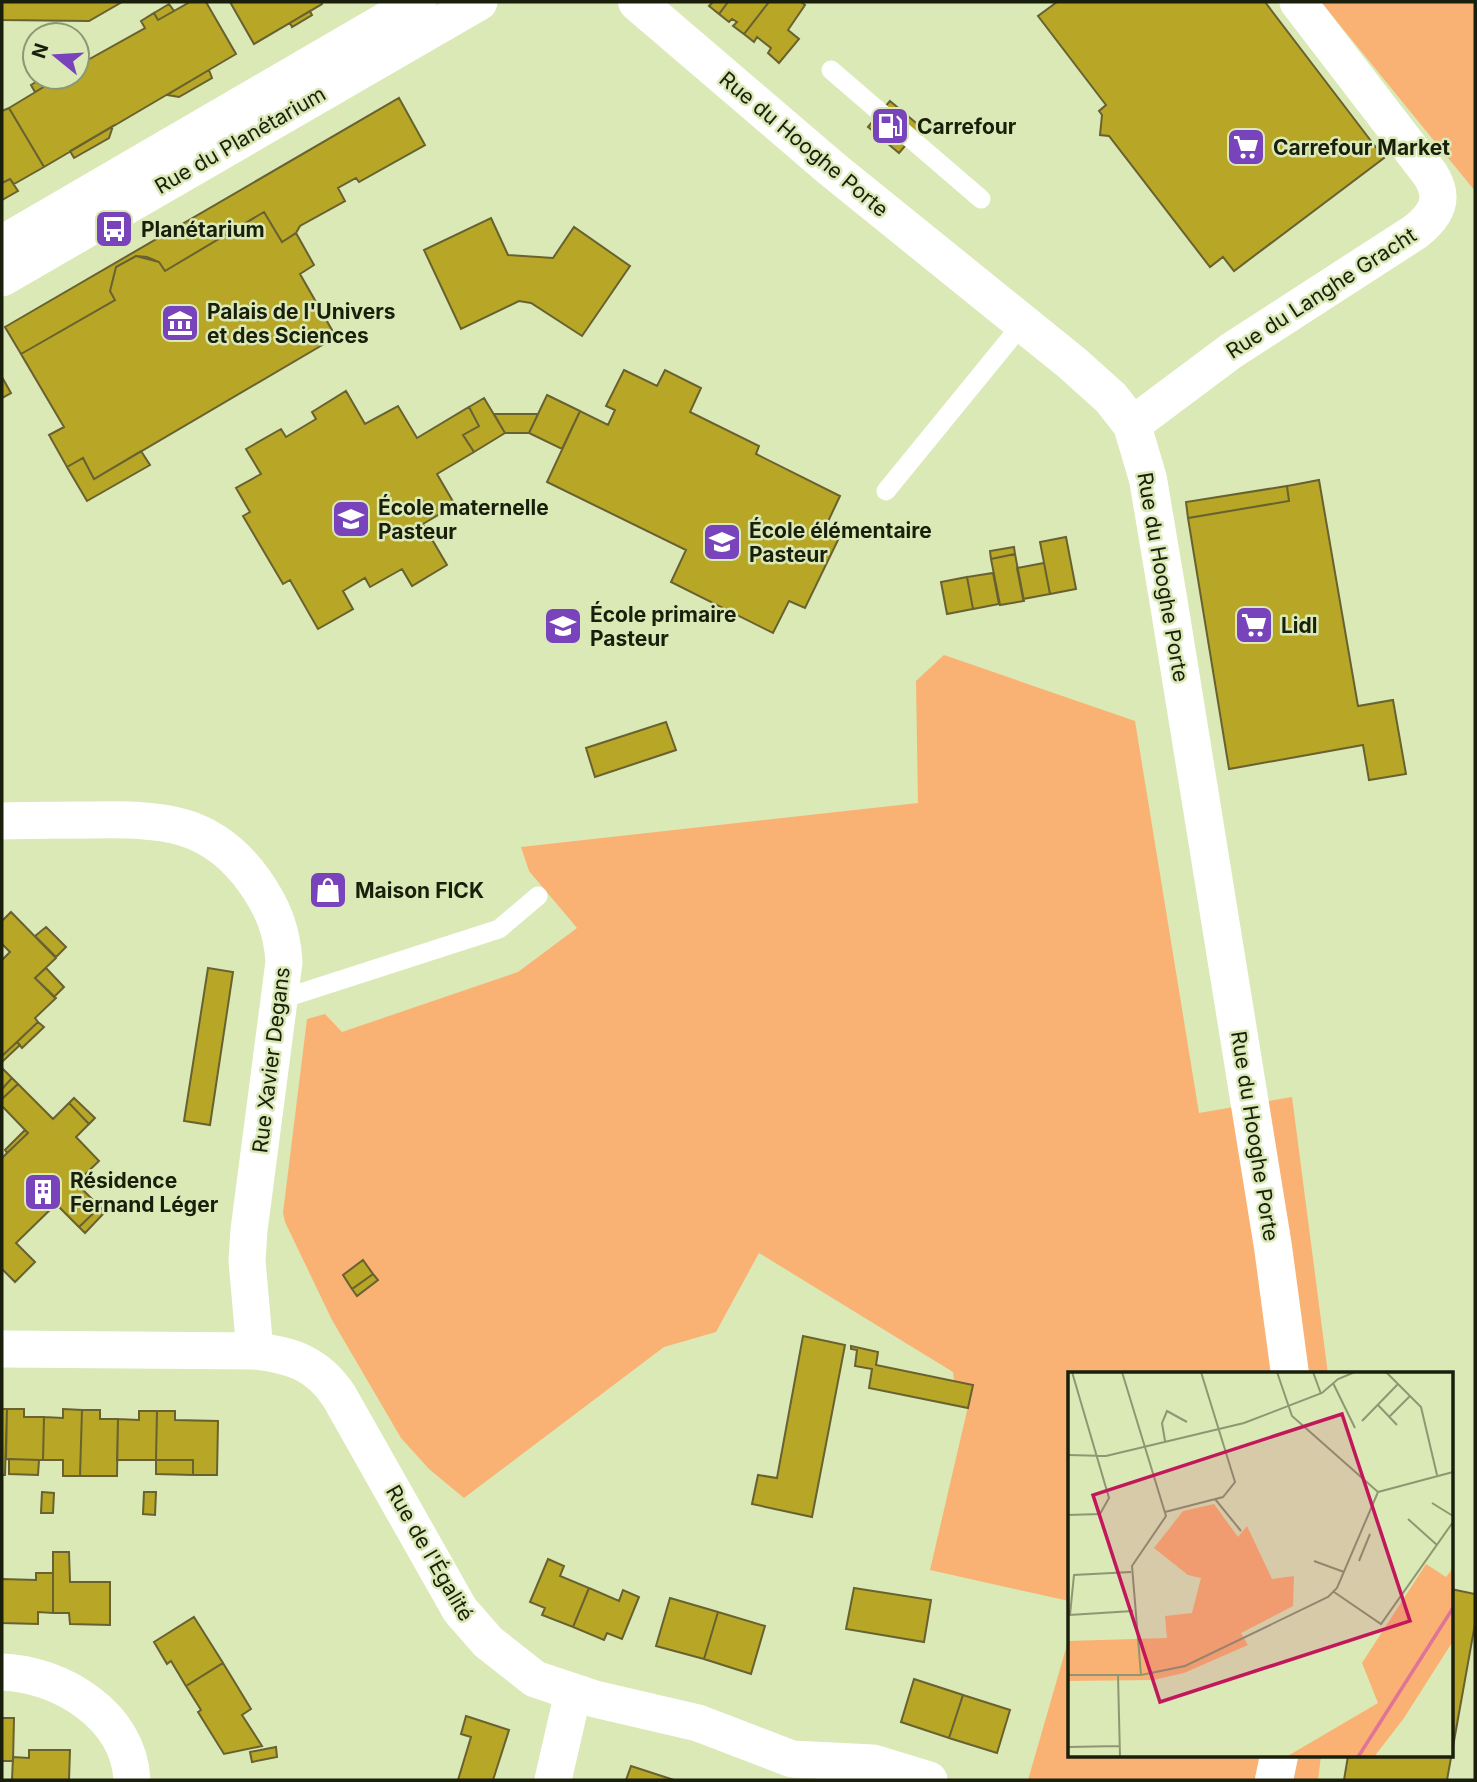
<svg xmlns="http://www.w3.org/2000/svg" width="1477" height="1782" font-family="Inter,sans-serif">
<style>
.green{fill:#f9b274}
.building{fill:#b8a626;stroke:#686130;stroke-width:2}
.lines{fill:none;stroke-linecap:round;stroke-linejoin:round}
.lane{stroke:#fff;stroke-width:19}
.street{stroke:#fff;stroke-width:37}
.secondary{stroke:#fff;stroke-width:38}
.labels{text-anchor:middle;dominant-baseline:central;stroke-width:5;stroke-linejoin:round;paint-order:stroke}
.poi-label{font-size:21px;font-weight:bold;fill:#1a1f0c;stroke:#dae9b6;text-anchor:start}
.street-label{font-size:21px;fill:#1a1f0c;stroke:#dae9b6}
.inset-river{fill:none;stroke:#e07497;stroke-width:3.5}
.inset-road{fill:none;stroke:#8d9872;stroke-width:2}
.view{fill:#c2185b;fill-opacity:0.15;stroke:#c2185b;stroke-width:3.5}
.inset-edge{fill:none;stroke:#1a1f0c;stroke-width:3.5}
</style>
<rect width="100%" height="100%" fill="#dae9b6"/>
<path class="green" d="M1321 2H1475V191Z
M944 655 1135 721 1199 1113 1292 1097 1328 1374H1069V1601L930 1570 973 1385 954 1381 953 1372 759 1253 716 1332 664 1347 464 1498 429 1469 401 1438 332 1320 285 1222 283 1213 307 1019 325 1014 342 1032 518 972 577 928 529 871 521 847 918 803 916 681Z
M1069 1638V1756H1321L1318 1780H1028Z"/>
<path class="building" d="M2 2H122L89 21 2 20Z
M190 2H206L236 54 44 167 9 108 52 82 49 77H77V66L145 28 141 21 154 13 158 20Z
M230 2H321L322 4 254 44Z
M713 2H728L719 14 709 6Z
M728 2H769L744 34 733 26 737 22 732 19 729 22 719 14Z
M769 2H801L805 5 788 30 799 39 779 63 768 53 771 48 757 37 754 42 744 34Z
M1057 2H1265L1384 158 1234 271 1223 257 1210 267 1109 136 1100 135 1102 115 1099 111 1106 105 1038 16Z
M169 4 174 11 158 20 154 13Z
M310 11 312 15 292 27 290 23Z
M209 70 212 78 179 97 167 95Z
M44 77H49L52 82 35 92 31 85Z
M399 98 425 145 359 182 356 178 338 188 345 201 300 226 296 233 282 242 264 212 165 271 159 262 136 256 116 267 110 291 115 300 21 354 5 327Z
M890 101 921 127 899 153 868 127Z
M9 108 44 167 14 184 10 179 2 183V111Z
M113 126 109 138 74 158 70 151Z
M10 179 18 191 2 200V183Z
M264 212 282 242 296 233 314 265 300 274 336 337 94 479 83 458 67 467 49 435 64 427 21 354 115 300 110 291 116 267 136 256 147 257 159 262 165 271Z
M491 218 508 255 553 258 574 227 630 266 582 336 531 303 519 301 461 329 424 250Z
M624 370 657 386 665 370 701 388 690 412 759 446 756 454 840 496 824 530 839 538 805 608 789 601 773 633 671 582 686 550 547 482 580 411 608 425 615 410 606 406Z
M2 377 11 393 2 398Z
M346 391 365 424 398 406 417 438 469 407 479 426 463 435 474 452 437 474 455 505 423 524 447 565 412 586 402 569 370 587 365 578 343 591 353 609 318 629 290 580 283 584 243 516 250 512 236 488 261 474 246 449 281 429 286 437 316 419 312 412Z
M547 395 580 411 562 449 529 433Z
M484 398 505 433 474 452 463 435 479 426 469 407Z
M494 414H538L529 433H505Z
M141 451 150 465 87 501 67 467 83 458 94 479Z
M1319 480 1358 706 1393 700 1406 774 1369 780 1363 745 1229 769 1188 518 1289 501 1287 486Z
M1287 486 1289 501 1188 518 1186 502Z
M1066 537 1076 589 1050 594 1040 542Z
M1014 547 1015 554 991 559 990 551Z
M1015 554 1024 601 1000 605 991 559Z
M1044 563 1050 594 1023 599 1017 568Z
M993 573 999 604 973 609 967 577Z
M967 577 973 609 947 614 941 582Z
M666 722 676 750 595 777 586 748Z
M11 912 56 958 35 978 56 998 35 1018 38 1022 2 1056V960L10 952 2 944V921Z
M46 927 66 947 56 957 35 936Z
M46 968 64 987 54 997 35 978Z
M208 968 233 972 210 1125 184 1121Z
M38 1022 44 1027 22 1048 17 1042Z
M17 1042 20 1045 2 1062V1056Z
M2 1068 12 1078 2 1089Z
M12 1078 18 1084 2 1099V1089Z
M18 1084 53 1119 69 1103 89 1124 76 1137 99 1161 76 1183 100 1207 79 1227 56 1204 16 1243 35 1262 15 1282 2 1269V1158L28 1133 2 1106V1099Z
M74 1098 95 1118 89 1124 69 1103Z
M25 1130 28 1133 7 1153 5 1150Z
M100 1207 105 1212 85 1233 79 1227Z
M363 1260 373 1274 352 1289 343 1275Z
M373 1274 378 1280 357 1296 352 1289Z
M803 1336 845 1345 812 1517 752 1504 758 1475 777 1478Z
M851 1346 878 1352 876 1365 973 1385 968 1408 869 1388 872 1369 855 1366 857 1350 851 1349Z
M2 1409H7L5 1475H2Z
M7 1409H24V1417H44L43 1460 6 1459Z
M63 1409 82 1410 80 1476H63V1460H43L44 1417 63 1418Z
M82 1410H100V1419H118L117 1476H80Z
M139 1411H157L156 1460H117L118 1419 139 1420Z
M157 1411H175V1420L218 1421 217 1475H193V1460H156Z
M9 1459 39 1460 38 1475 9 1474Z
M156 1460H193V1475L156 1474Z
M42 1492 54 1493 53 1513H41Z
M144 1492H156L155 1515 143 1514Z
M53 1552H69L70 1582H110V1625L70 1624 69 1613H53Z
M548 1559 564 1566 560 1576 589 1588 573 1627 542 1615 545 1608 530 1602Z
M36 1573H53V1613L38 1612V1624L2 1623V1579L36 1580Z
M589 1588 619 1601 623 1590 639 1597 622 1639 607 1633 604 1640 573 1627Z
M854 1588 931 1600 924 1642 846 1629Z
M1451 1589 1475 1594V1624L1447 1780H1344L1348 1756H1451Z
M670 1598 718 1612 704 1659 656 1646Z
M718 1612 765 1626 751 1674 704 1659Z
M194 1617 223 1663 186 1686 171 1661 167 1664 154 1642Z
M223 1663 251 1709 242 1715 262 1746 224 1754 198 1712 201 1710 186 1686Z
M914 1679 963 1695 949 1738 901 1722Z
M963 1695 1010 1710 997 1753 949 1738Z
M466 1716 509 1730 493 1780H458L471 1737 461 1734Z
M2 1718H14L13 1761H2Z
M276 1747 277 1757 252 1762 250 1752Z
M29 1750H70L69 1780H12L13 1757 29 1758Z
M631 1766 674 1780H626Z"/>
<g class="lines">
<path class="lane" d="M831 70 981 199
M886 491 1023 323
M282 999 499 929 538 896"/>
<path class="street" d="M2 244 418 2
M2 278 479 2
M1132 425 1231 351 1415 232C1436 216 1446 199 1430 174L1298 2
M2 821C32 820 63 820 93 820 163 819 212 821 255 882 273 908 282 930 284 962L249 1230 247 1261 255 1351
M2 1349 255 1351C292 1355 318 1364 339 1396L460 1610 488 1642 535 1679 595 1699 698 1723 792 1759 873 1763 929 1780
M2 1672C60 1674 129 1715 132 1780
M553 1780 573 1693"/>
<path class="secondary" d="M637 2 832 169 1072 363 1111 398 1132 425 1148 479 1168 598 1273 1247 1290 1374
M1274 1780 1279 1756"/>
</g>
<defs>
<symbol id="fuel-square" viewBox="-11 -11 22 22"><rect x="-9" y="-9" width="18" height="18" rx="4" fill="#7944bb" stroke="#dae9b6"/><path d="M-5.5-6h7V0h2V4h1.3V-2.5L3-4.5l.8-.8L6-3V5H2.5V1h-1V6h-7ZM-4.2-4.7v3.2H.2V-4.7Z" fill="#fff"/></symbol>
<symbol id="supermarket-square" viewBox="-11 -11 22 22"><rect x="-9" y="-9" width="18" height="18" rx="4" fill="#7944bb" stroke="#dae9b6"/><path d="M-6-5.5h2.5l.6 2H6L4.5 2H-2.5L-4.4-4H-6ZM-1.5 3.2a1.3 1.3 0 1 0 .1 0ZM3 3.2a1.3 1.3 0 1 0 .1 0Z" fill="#fff"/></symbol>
<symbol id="bus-square" viewBox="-11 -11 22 22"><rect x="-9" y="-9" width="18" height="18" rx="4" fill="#7944bb" stroke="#dae9b6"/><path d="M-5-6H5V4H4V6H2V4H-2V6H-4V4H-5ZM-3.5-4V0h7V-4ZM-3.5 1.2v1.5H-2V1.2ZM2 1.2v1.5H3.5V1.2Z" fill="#fff"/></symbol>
<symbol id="museum-square" viewBox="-11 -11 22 22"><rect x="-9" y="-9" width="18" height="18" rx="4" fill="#7944bb" stroke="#dae9b6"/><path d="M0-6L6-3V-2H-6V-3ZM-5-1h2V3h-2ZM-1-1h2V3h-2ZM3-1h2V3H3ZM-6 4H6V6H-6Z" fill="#fff"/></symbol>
<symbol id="school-square" viewBox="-11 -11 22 22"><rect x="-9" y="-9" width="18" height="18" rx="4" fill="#7944bb" stroke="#dae9b6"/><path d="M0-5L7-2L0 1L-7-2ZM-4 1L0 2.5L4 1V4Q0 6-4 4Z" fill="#fff"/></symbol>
<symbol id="shop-square" viewBox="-11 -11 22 22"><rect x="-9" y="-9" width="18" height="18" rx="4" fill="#7944bb" stroke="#dae9b6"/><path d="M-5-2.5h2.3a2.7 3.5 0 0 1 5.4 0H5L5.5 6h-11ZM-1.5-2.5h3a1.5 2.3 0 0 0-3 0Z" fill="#fff"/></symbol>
<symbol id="building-square" viewBox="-11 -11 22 22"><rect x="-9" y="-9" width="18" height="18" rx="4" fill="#7944bb" stroke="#dae9b6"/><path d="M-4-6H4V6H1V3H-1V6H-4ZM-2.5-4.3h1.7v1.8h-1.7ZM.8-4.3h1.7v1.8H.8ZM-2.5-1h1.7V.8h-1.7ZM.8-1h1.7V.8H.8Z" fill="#fff"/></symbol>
</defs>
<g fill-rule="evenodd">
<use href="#fuel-square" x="868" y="104" width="44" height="44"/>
<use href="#supermarket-square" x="1224" y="125" width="44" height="44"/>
<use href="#bus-square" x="92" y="207" width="44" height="44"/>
<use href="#museum-square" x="158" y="301" width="44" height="44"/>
<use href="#school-square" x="329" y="497" width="44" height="44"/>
<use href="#school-square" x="700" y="520" width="44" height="44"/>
<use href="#supermarket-square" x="1232" y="603" width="44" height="44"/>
<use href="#school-square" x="541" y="604" width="44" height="44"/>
<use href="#shop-square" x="306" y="868" width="44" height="44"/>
<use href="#building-square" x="21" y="1170" width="44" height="44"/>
</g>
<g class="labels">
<g class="poi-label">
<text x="917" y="126">Carrefour</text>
<text x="1273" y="147">Carrefour Market</text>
<text x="141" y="229">Planétarium</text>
<text x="207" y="311">Palais de l'Univers<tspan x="207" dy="24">et des Sciences</tspan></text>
<text x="378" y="507">École maternelle<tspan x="378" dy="24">Pasteur</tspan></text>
<text x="749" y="530">École élémentaire<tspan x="749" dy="24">Pasteur</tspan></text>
<text x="590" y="614">École primaire<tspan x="590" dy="24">Pasteur</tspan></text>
<text x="1281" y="625">Lidl</text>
<text x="355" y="890">Maison FICK</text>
<text x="70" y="1180">Résidence<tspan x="70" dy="24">Fernand Léger</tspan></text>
</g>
<g class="street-label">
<text transform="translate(240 140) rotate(-30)">Rue du Planétarium</text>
<text transform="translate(804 144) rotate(40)">Rue du Hooghe Porte</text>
<text transform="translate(1321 293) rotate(-33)">Rue du Langhe Gracht</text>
<text transform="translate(1163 577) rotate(80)">Rue du Hooghe Porte</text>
<text transform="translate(271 1060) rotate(-83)">Rue Xavier Degans</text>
<text transform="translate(1255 1136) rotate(81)">Rue du Hooghe Porte</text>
<text transform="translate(430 1553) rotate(60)">Rue de l'Égalité</text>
</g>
</g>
<g transform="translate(1068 1372)">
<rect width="385" height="385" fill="#dae9b6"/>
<path d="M146 132 170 165 179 154 204 207 226 204 225 234 173 261 180 273 116 301 85 308 0 309V269L99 266 97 244 124 241 133 206 120 203 86 176 115 139ZM358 192 378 205 385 196V269L336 346 306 385H218L310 331 294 291Z" fill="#f9b274"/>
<path class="inset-river" d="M290 385 385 236"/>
<path class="inset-road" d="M54 0 98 144 64 194 73 303M209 0 224 44 310 120M245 0 253 22M318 0 353 35 369 103M265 11 287 56M310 33 329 53M321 45 342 24M294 49 330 12M97 69 94 51 99 39 119 50M0 83 38 84 176 51 254 21 270 7 287 0M310 120 385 100M147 127 173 159M364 131 385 144M97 140 155 125 167 110 133 0M0 143 32 142 41 126 4 0M340 147 369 173M246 189 276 200M291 189 302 162M266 220 313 252 385 150M1 243 65 239M2 243 6 203 63 200M0 303H73L117 294 260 225 269 216 310 120M50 303 52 385M0 375 52 374"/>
<path class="view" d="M274 42 342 249 92 330 25 123Z"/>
<rect width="385" height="385" class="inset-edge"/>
</g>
<rect width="1477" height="1782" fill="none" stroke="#1a1f0c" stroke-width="7"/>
<g transform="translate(56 56) rotate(288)"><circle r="33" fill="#dae9b6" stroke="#8d9872" stroke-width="2"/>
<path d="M0-5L12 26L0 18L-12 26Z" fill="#7944bb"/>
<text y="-10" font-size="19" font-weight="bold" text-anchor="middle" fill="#1a1f0c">N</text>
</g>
</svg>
